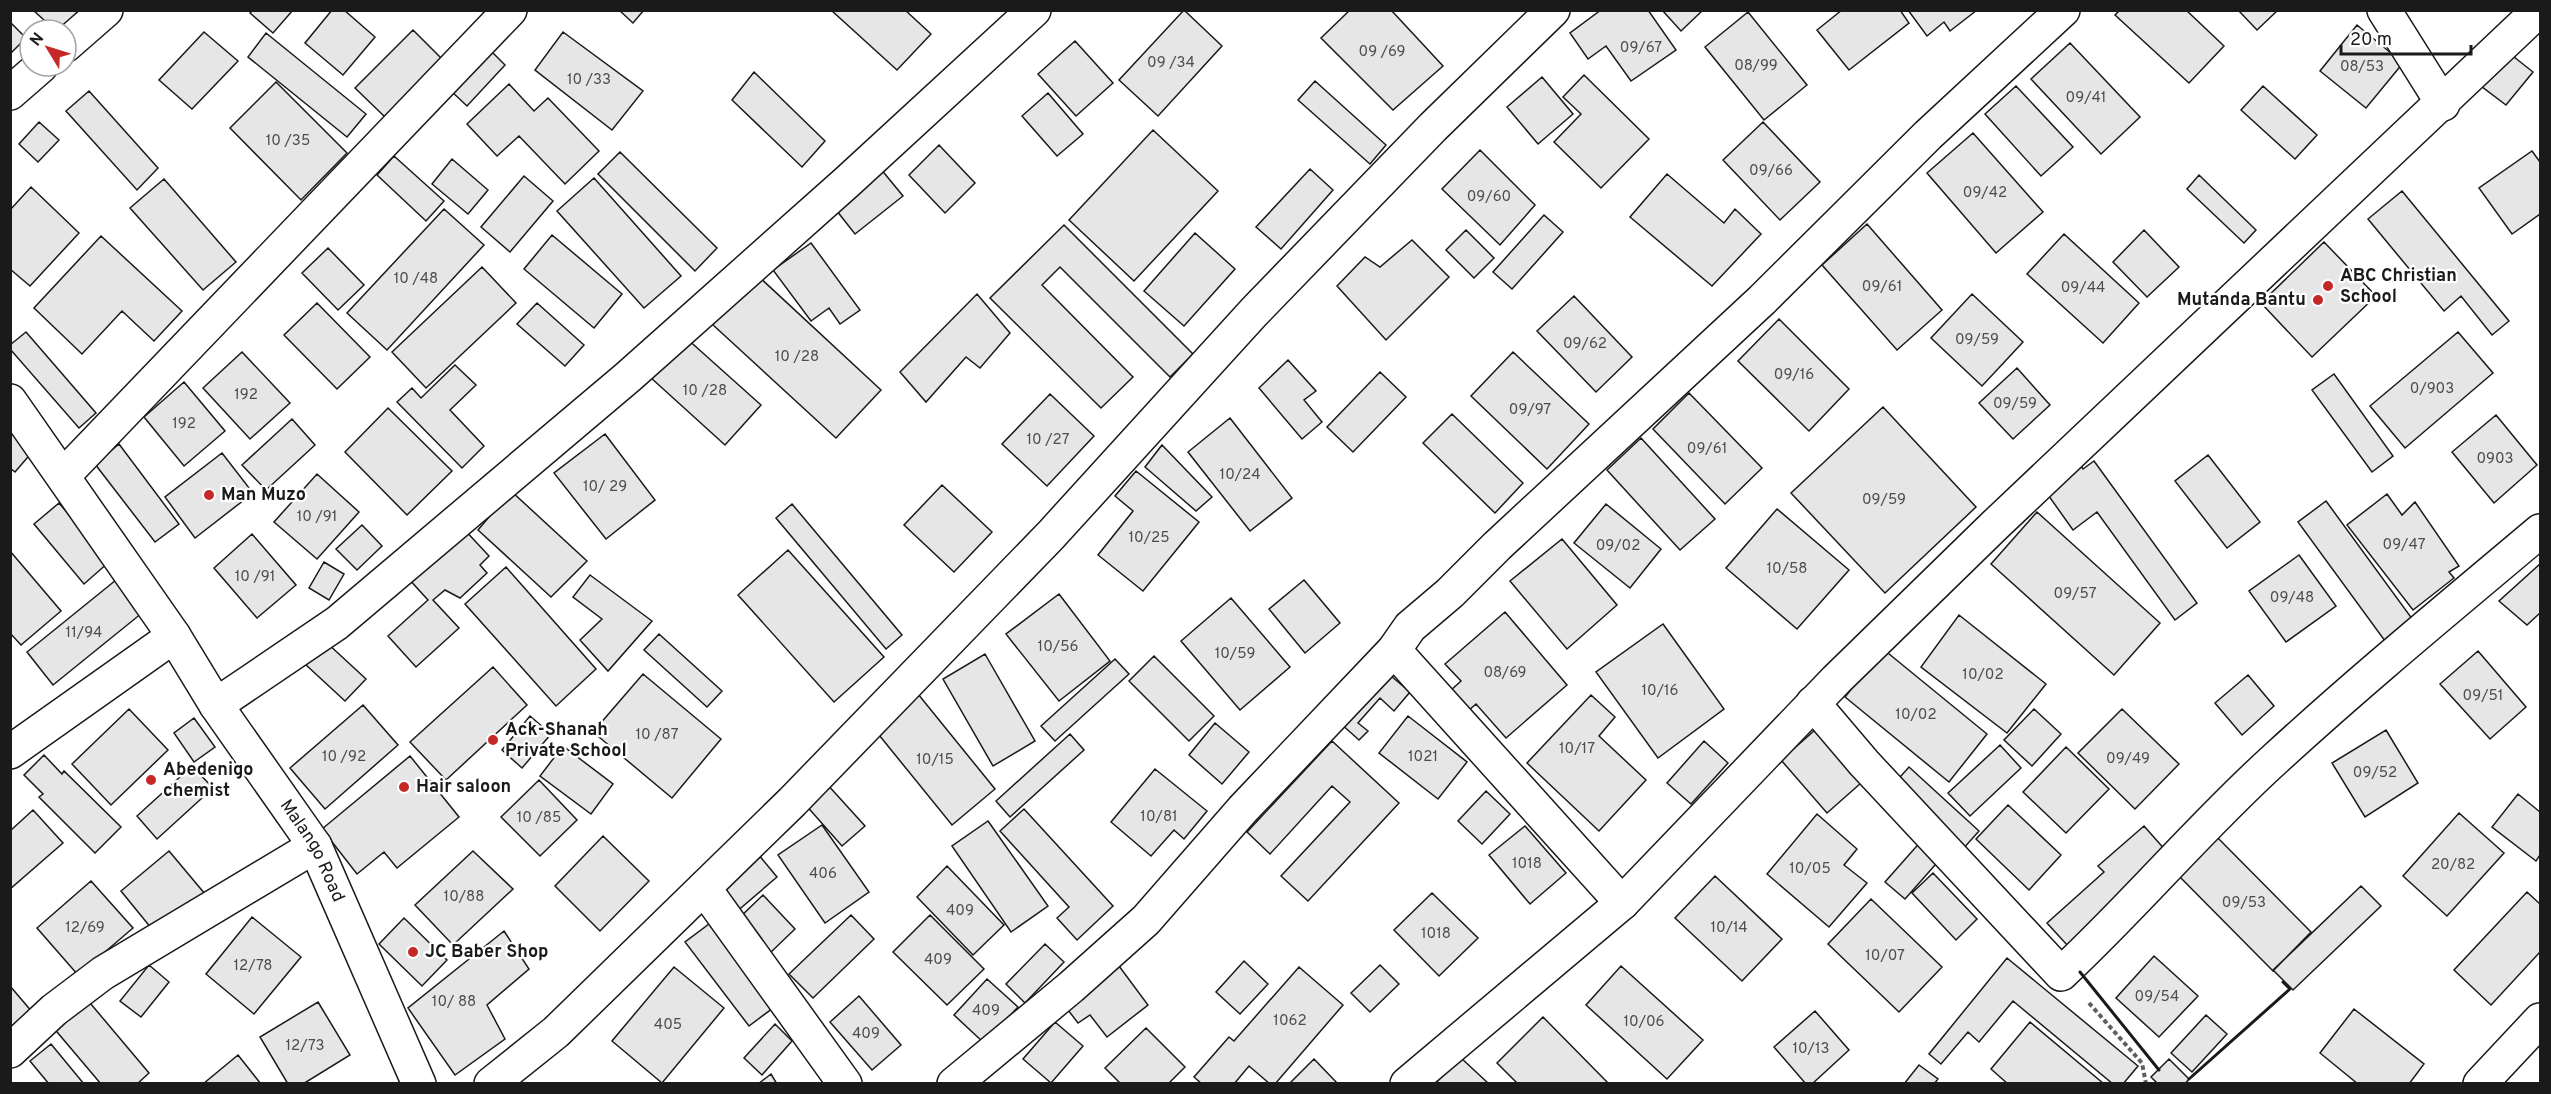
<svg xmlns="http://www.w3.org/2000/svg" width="2551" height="1094" font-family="Overpass,sans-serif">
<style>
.building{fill:#e6e6e6;stroke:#1a1a1a;stroke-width:1.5}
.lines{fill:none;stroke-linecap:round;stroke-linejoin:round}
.minor-casing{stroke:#1a1a1a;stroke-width:36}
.path{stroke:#5f5f5f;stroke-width:4;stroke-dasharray:4.5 3;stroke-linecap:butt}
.minor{stroke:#fff;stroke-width:33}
.wall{stroke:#1a1a1a;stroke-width:3}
.poi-dot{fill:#c62828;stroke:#fff;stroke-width:2}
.labels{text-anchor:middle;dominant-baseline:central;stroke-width:4.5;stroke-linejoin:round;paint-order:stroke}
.number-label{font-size:15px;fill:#4d4d4d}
.poi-label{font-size:18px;font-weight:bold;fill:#1a1a1a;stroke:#fff;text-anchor:start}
.street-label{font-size:18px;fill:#1a1a1a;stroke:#fff}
</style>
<rect width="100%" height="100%" fill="#fff"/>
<path class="building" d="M33 10H79L62 30H55Z
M253 10H293L273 33 250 13Z
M332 10H344L375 37 343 75 305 43Z
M619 10H644L633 23Z
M831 10H905L931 34 897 70Z
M1184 10 1222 46 1158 116 1119 80Z
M1350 10H1391L1443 66 1393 110 1321 38Z
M1601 10H1648L1676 50 1631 81 1606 46 1588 59 1570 33Z
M1662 10H1703L1681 31Z
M1842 10H1900L1909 23 1849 70 1817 30Z
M1908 10H1977L1950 31 1944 22 1927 36Z
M2120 10H2186L2224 46 2189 83 2115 15Z
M2238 10H2278L2257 30Z
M1748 12 1807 85 1764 120 1705 47Z
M10 22 26 38 10 54Z
M2357 25 2403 63 2366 108 2320 71Z
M413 30 442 59 385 117 355 88Z
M204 32 238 61 192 109 159 80Z
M563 32 643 91 612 130 535 70Z
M266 33 366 114 347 137 248 57Z
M1075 41 1113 83 1076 116 1038 74Z
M2070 43 2140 117 2101 154 2031 79Z
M488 48 505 65 467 106 449 89Z
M2504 49 2533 72 2506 105 2477 83Z
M754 72 825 141 802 167 732 100Z
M1584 75 1649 139 1601 188 1554 142 1581 114 1563 97Z
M1542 77 1573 114 1538 144 1507 107Z
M1315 81 1386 145 1370 164 1298 100Z
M276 82 347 153 301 200 230 128Z
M509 84 534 111 548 98 599 151 565 184 519 136 497 156 467 124Z
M2016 86 2073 147 2041 176 1985 114Z
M2263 86 2317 135 2295 159 2241 110Z
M89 91 158 168 137 190 66 111Z
M1048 93 1083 134 1057 156 1022 116Z
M39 122 59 140 38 162 19 144Z
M1763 122 1820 182 1780 220 1723 160Z
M1153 130 1218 191 1134 281 1069 220Z
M1973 133 2043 212 1996 253 1927 173Z
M939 145 975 183 945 213 909 175Z
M1480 150 1535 205 1500 245 1442 189Z
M2532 151 2540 162V214L2512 234 2479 188Z
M620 152 717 248 695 271 598 174Z
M394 156 444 201 426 221 377 175Z
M452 159 488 190 468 214 432 184Z
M880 168 903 196 855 234 833 206Z
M1310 169 1333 190 1281 249 1256 227Z
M1667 174 1724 223 1735 209 1761 234 1712 286 1630 217Z
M2199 175 2256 230 2244 243 2187 189Z
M524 176 553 201 510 252 481 227Z
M594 178 681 276 644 308 557 211Z
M164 179 236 262 203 290 130 208Z
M31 187 79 233 30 286 10 269V210Z
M2402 191 2509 321 2492 335 2461 296 2444 311 2368 219Z
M444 209 484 245 387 350 347 313Z
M1544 215 1563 232 1512 289 1493 272Z
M1867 224 1942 310 1897 350 1822 265Z
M1064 225 1193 354 1170 377 1060 267 1042 285 1133 377 1101 408 990 298Z
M1466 230 1494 258 1474 278 1446 250Z
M2144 230 2179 267 2147 297 2113 262Z
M1195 233 1235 269 1184 326 1144 291Z
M2064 234 2139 303 2103 343 2027 274Z
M552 235 622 294 594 328 524 269Z
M101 236 182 311 154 341 122 311 82 354 34 308Z
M1412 240 1449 277 1386 340 1337 286 1365 257 1380 267Z
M2324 242 2376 296 2312 357 2261 303Z
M811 243 860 310 840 324 829 308 811 321 773 270Z
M328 248 364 285 338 310 302 273Z
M482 267 516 303 426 388 392 352Z
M757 275 881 390 836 438 712 324Z
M977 294 1010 333 980 368 966 357 926 402 900 372Z
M1972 294 2023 342 1982 386 1931 338Z
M1574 296 1632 357 1596 392 1537 331Z
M317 303 370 357 337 389 284 335Z
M537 303 584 345 565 366 517 324Z
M1779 319 1849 389 1809 431 1738 361Z
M26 332 96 413 79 428 10 349V345Z
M2458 332 2493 373 2405 448 2370 406Z
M685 337 761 405 725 445 650 377Z
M242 352 290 403 250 439 203 388Z
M1513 352 1589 424 1547 469 1471 396Z
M1288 360 1316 391 1304 400 1322 422 1302 439 1259 388Z
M455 365 476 385 450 410 484 446 462 468 397 402 412 388 421 398Z
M2017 368 2050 405 2013 439 1979 403Z
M1380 372 1406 397 1353 452 1327 427Z
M2334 374 2393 456 2372 472 2312 390Z
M184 382 225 431 184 466 144 417Z
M1689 393 1762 468 1725 504 1653 429Z
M1050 394 1094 436 1047 486 1002 444Z
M1883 407 1976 507 1885 593 1791 493Z
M388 408 452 471 407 515 345 452Z
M1452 414 1523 483 1495 513 1423 443Z
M2496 415 2537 465 2494 503 2452 452Z
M1230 418 1292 498 1250 531 1188 452Z
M292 419 315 445 266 490 242 465Z
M10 431 33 451 15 472 10 468Z
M605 434 655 500 606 539 554 473Z
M1641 438 1715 519 1680 550 1607 470Z
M119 444 179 524 155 542 95 464Z
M1162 445 1212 497 1196 511 1145 467Z
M222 453 253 493 195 538 165 497Z
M2208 455 2260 522 2227 548 2175 481Z
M2094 461 2197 603 2175 620 2097 512 2073 530 2046 492 2081 466 2083 469Z
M1136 471 1199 522 1143 591 1098 555 1133 511 1115 496Z
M317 474 359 512 317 559 274 522Z
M942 485 992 532 954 572 904 525Z
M511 491 587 561 551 597 478 530Z
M2387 494 2402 515 2415 502 2459 566 2449 572 2454 578 2413 610 2347 525Z
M2326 501 2413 620 2385 641 2298 522Z
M59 503 109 562 84 584 34 524Z
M792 504 902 635 886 649 776 518Z
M1606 504 1661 549 1630 588 1574 543Z
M1777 509 1849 570 1797 629 1726 568Z
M2037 512 2160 623 2114 675 1991 564Z
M362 525 382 546 357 570 336 549Z
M462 527 489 556 480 565 487 573 460 598 445 590 433 600 459 628 416 667 388 636 428 600 407 577Z
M252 534 296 585 257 618 214 568Z
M1562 539 1617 605 1567 649 1510 581Z
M788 550 884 657 834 702 738 595Z
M10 551 61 611 21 645 10 633Z
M2299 555 2336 606 2286 642 2249 591Z
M324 562 344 574 329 600 309 588Z
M2540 564V613L2527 625 2499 601Z
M506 567 596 669 556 706 465 604Z
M590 575 652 621 608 671 580 640 602 619 573 597Z
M116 580 142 613 53 685 27 652Z
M1304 580 1340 623 1305 653 1269 609Z
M1059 594 1110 661 1059 701 1006 634Z
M1231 598 1290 667 1240 710 1181 641Z
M1505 612 1567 685 1506 738 1476 704 1468 711 1450 691 1461 681 1445 664Z
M1959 615 2046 684 2007 733 1921 667Z
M1663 624 1724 709 1658 758 1596 672Z
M659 634 722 691 707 707 644 650Z
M326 642 366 679 345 701 305 664Z
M1883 649 1987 734 1949 782 1845 697Z
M2478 651 2526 707 2490 739 2440 684Z
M985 654 1035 741 993 766 943 679Z
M1154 656 1214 716 1189 741 1129 681Z
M1115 659 1129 674 1055 741 1041 726Z
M493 667 527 705 446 780 410 742Z
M1385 671 1410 692 1394 711 1380 698 1358 723 1368 731 1359 740 1340 723Z
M643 674 721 739 672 798 593 732Z
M2248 675 2274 706 2242 735 2215 703Z
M918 694 995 789 952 825 875 730Z
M1591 695 1615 717 1599 736 1646 780 1599 831 1527 763Z
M363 705 398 745 325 809 290 768Z
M129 709 168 750 111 805 72 764Z
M2034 709 2061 734 2032 766 2004 740Z
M2122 709 2179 764 2135 809 2078 753Z
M530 716 551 734 522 768 502 750Z
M1408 716 1467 762 1438 799 1379 753Z
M194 718 215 747 194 762 174 733Z
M1215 723 1249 752 1222 784 1189 755Z
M1815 730 1861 783 1827 813 1781 760Z
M2386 730 2418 783 2365 817 2332 763Z
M1070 734 1084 750 1010 817 996 801Z
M1332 741 1399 803 1308 901 1281 876 1350 802 1332 786 1270 854 1247 832Z
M1704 741 1728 763 1691 804 1667 783Z
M2000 745 2021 768 1970 816 1948 793Z
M563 746 613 784 591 814 540 776Z
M2066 747 2109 789 2066 833 2023 792Z
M44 755 62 774 64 771 121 827 95 853 39 797 43 794 24 775Z
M410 756 459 817 397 868 384 852 357 874 322 829Z
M192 766 213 788 157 839 137 816Z
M1909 767 1979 831 1962 850 1892 786Z
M1155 769 1207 811 1184 839 1174 830 1151 856 1111 822Z
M539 780 577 820 540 856 501 817Z
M826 783 865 826 842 846 804 803Z
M1486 791 1510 814 1482 844 1458 821Z
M2518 794 2540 812V855L2536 861 2492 827Z
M2008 805 2061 855 2029 890 1976 839Z
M1024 809 1113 906 1077 940 1057 918 1069 907 1000 831Z
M33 810 63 843 10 889V831Z
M2459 813 2504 853 2447 916 2403 876Z
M1817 814 1857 849 1844 865 1867 883 1829 927 1767 874Z
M988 821 1048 906 1011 932 952 846Z
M822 825 869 892 825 923 778 855Z
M1525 826 1566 873 1530 904 1489 855Z
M2144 826 2167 852 2068 946 2047 923 2104 872 2098 866Z
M2212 832 2311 932 2273 971 2174 871Z
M603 836 649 881 600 931 555 886Z
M1923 839 1943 856 1905 899 1885 882Z
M169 851 205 894 156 934 121 891Z
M473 851 513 889 453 945 415 905Z
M758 854 777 877 735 913 716 891Z
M947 866 1004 925 973 955 917 897Z
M1933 873 1977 919 1956 940 1912 893Z
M1715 876 1782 939 1742 981 1675 918Z
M91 881 133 928 78 975 37 928Z
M2361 886 2381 906 2293 990 2273 970Z
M2527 892 2540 904V952L2491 1005 2454 970Z
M1432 893 1478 938 1439 976 1394 930Z
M763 895 795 929 770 953 738 919Z
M1871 899 1942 967 1899 1012 1828 944Z
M851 915 874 939 813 998 789 974Z
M930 915 984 969 947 1005 893 952Z
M252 917 301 957 254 1014 206 974Z
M404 918 447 960 422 986 379 944Z
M709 924 773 1008 749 1026 685 942Z
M504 931 529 969 487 1005 505 1039 455 1075 408 1008Z
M1045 944 1064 962 1025 1003 1006 984Z
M2154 956 2198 996 2159 1037 2116 998Z
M2007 958 2138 1066 2123 1084H2113L2013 1001 1979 1042 1968 1032 1941 1064 1929 1054Z
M1244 961 1268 984 1240 1014 1216 992Z
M149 965 169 982 141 1017 120 1001Z
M1380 965 1399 984 1370 1012 1351 993Z
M1119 966 1148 1005 1107 1037 1090 1015 1078 1023 1065 1006Z
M1621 966 1703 1040 1667 1079 1586 1005Z
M674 967 724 1008 662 1083 612 1041Z
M1299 967 1343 1005 1275 1084H1270L1249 1066 1234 1084H1202L1194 1077 1229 1037 1234 1041Z
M987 979 1018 1007 984 1043 954 1015Z
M10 986 33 1013 10 1032Z
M859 996 901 1045 872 1070 830 1022Z
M85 997 149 1073 137 1084H101L52 1026Z
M318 1002 350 1055 303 1084H288L260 1037Z
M2354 1009 2424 1064 2409 1084H2358L2320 1053Z
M1815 1011 1849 1050 1812 1084H1806L1774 1047Z
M2206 1015 2227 1034 2192 1072 2171 1053Z
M1543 1017 1609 1084H1518L1497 1063Z
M1055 1022 1083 1046 1051 1083 1023 1059Z
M2030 1022 2104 1084H2008L1991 1069Z
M775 1024 792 1041 762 1075 744 1058Z
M1146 1028 1185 1067 1168 1084H1121L1105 1068Z
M51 1044 84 1084H49L30 1061Z
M238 1055 261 1084H203Z
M1460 1057 1489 1084H1435Z
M1314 1059 1338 1084H1289Z
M2169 1059 2189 1079 2185 1084H2158L2151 1077Z
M1919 1065 1938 1079 1934 1084H1904Z
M771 1074 777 1084H758Z"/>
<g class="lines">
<defs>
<g id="minor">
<path d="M2384 10 2443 104"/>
<path d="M66 45 106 10"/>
<path d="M10 93 41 66"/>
<path d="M10 401 174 636 10 752"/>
<path d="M64 475 510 10"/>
<path id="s1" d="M174 636 216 705 315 846 419 1084"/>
<path d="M1394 650 1622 903"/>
<path d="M1813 703 1864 763 2061 974C2135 905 2200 827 2275 759 2361 680 2451 606 2540 531"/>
<path d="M216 705 337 623 628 377 847 182 1034 10"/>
<path d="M704 888 845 1084"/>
<path d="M10 1051 54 1010 103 973 315 846"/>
<path d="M491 1084 556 1032 792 802 1051 535 1254 312 1433 127 1553 10"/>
<path d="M954 1084 1071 987 1146 920 1243 809 1394 650 1410 627 1450 593 1497 546 1762 300 1928 135 2063 10"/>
<path d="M1407 1084 1622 903 1836 680 1994 526 2539 10"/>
<path d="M2480 1084 2540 1020"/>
</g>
</defs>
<use href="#minor" class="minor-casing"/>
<path class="path" d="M2089 1003 2142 1063 2146 1084"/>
<use href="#minor" class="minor"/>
<path class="wall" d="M2080 972 2159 1070
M2189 1079 2290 989 2283 982"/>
</g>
<g class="poi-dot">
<circle cx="2328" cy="286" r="6"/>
<circle cx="2318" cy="300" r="6"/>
<circle cx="209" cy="495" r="6"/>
<circle cx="493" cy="740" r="6"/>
<circle cx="151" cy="780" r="6"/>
<circle cx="404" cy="787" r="6"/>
<circle cx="413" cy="952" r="6"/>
</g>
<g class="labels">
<g class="number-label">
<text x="1641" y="48">09/67</text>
<text x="1382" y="52">09 /69</text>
<text x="1171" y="63">09 /34</text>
<text x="1756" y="66">08/99</text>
<text x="2362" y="67">08/53</text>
<text x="589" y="80">10 /33</text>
<text x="2086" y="98">09/41</text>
<text x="288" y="141">10 /35</text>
<text x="1771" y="171">09/66</text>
<text x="1985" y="193">09/42</text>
<text x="1489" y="197">09/60</text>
<text x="416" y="279">10 /48</text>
<text x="1882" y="287">09/61</text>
<text x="2083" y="288">09/44</text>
<text x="1977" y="340">09/59</text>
<text x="1585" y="344">09/62</text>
<text x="797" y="357">10 /28</text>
<text x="1794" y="375">09/16</text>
<text x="2432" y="389">0/903</text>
<text x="705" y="391">10 /28</text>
<text x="246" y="395">192</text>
<text x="2015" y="404">09/59</text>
<text x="1530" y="410">09/97</text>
<text x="184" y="424">192</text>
<text x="1048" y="440">10 /27</text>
<text x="1707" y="449">09/61</text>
<text x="2495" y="459">0903</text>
<text x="1240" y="475">10/24</text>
<text x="605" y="487">10/ 29</text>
<text x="1884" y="500">09/59</text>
<text x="317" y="517">10 /91</text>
<text x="1149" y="538">10/25</text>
<text x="2404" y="545">09/47</text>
<text x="1618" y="546">09/02</text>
<text x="1787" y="569">10/58</text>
<text x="255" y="577">10 /91</text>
<text x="2075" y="594">09/57</text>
<text x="2292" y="598">09/48</text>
<text x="84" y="633">11/94</text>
<text x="1058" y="647">10/56</text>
<text x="1235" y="654">10/59</text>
<text x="1505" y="673">08/69</text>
<text x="1983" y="675">10/02</text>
<text x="1660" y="691">10/16</text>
<text x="2483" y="696">09/51</text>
<text x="1916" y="715">10/02</text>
<text x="657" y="735">10 /87</text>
<text x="1577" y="749">10/17</text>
<text x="344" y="757">10 /92</text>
<text x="1423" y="757">1021</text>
<text x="2128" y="759">09/49</text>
<text x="935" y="760">10/15</text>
<text x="2375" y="773">09/52</text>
<text x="1159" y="817">10/81</text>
<text x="539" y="818">10 /85</text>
<text x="1527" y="864">1018</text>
<text x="2453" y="865">20/82</text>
<text x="1810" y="869">10/05</text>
<text x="823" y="874">406</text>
<text x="464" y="897">10/88</text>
<text x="2244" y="903">09/53</text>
<text x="960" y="911">409</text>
<text x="85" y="928">12/69</text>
<text x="1729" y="928">10/14</text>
<text x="1436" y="934">1018</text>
<text x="1885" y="956">10/07</text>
<text x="938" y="960">409</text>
<text x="253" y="966">12/78</text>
<text x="2157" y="997">09/54</text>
<text x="454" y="1002">10/ 88</text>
<text x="986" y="1011">409</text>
<text x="1290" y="1021">1062</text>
<text x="1644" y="1022">10/06</text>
<text x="668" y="1025">405</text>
<text x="866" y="1034">409</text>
<text x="305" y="1046">12/73</text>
<text x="1811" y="1049">10/13</text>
</g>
<g class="poi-label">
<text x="2340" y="276">ABC Christian<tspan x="2340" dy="21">School</tspan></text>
<text x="2306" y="300" text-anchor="end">Mutanda Bantu</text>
<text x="221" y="495">Man Muzo</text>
<text x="505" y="730">Ack-Shanah<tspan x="505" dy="21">Private School</tspan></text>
<text x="163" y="770">Abedenigo<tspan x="163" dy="21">chemist</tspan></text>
<text x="416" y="787">Hair saloon</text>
<text x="425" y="952">JC Baber Shop</text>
</g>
<g class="street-label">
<text stroke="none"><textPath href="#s1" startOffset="256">Malango Road</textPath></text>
</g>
</g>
<rect width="2551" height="1094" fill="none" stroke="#1a1a1a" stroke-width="24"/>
<g transform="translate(48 48) rotate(308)"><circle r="28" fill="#ffffff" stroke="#a3a3a3" stroke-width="1.5"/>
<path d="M0-4.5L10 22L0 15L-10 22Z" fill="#c62828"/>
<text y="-9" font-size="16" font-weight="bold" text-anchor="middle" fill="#1a1a1a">N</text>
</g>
<path d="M2341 45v9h130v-9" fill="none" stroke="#1a1a1a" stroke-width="3"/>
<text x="2350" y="45" font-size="18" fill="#1a1a1a" stroke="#ffffff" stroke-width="4.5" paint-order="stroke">20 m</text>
</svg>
